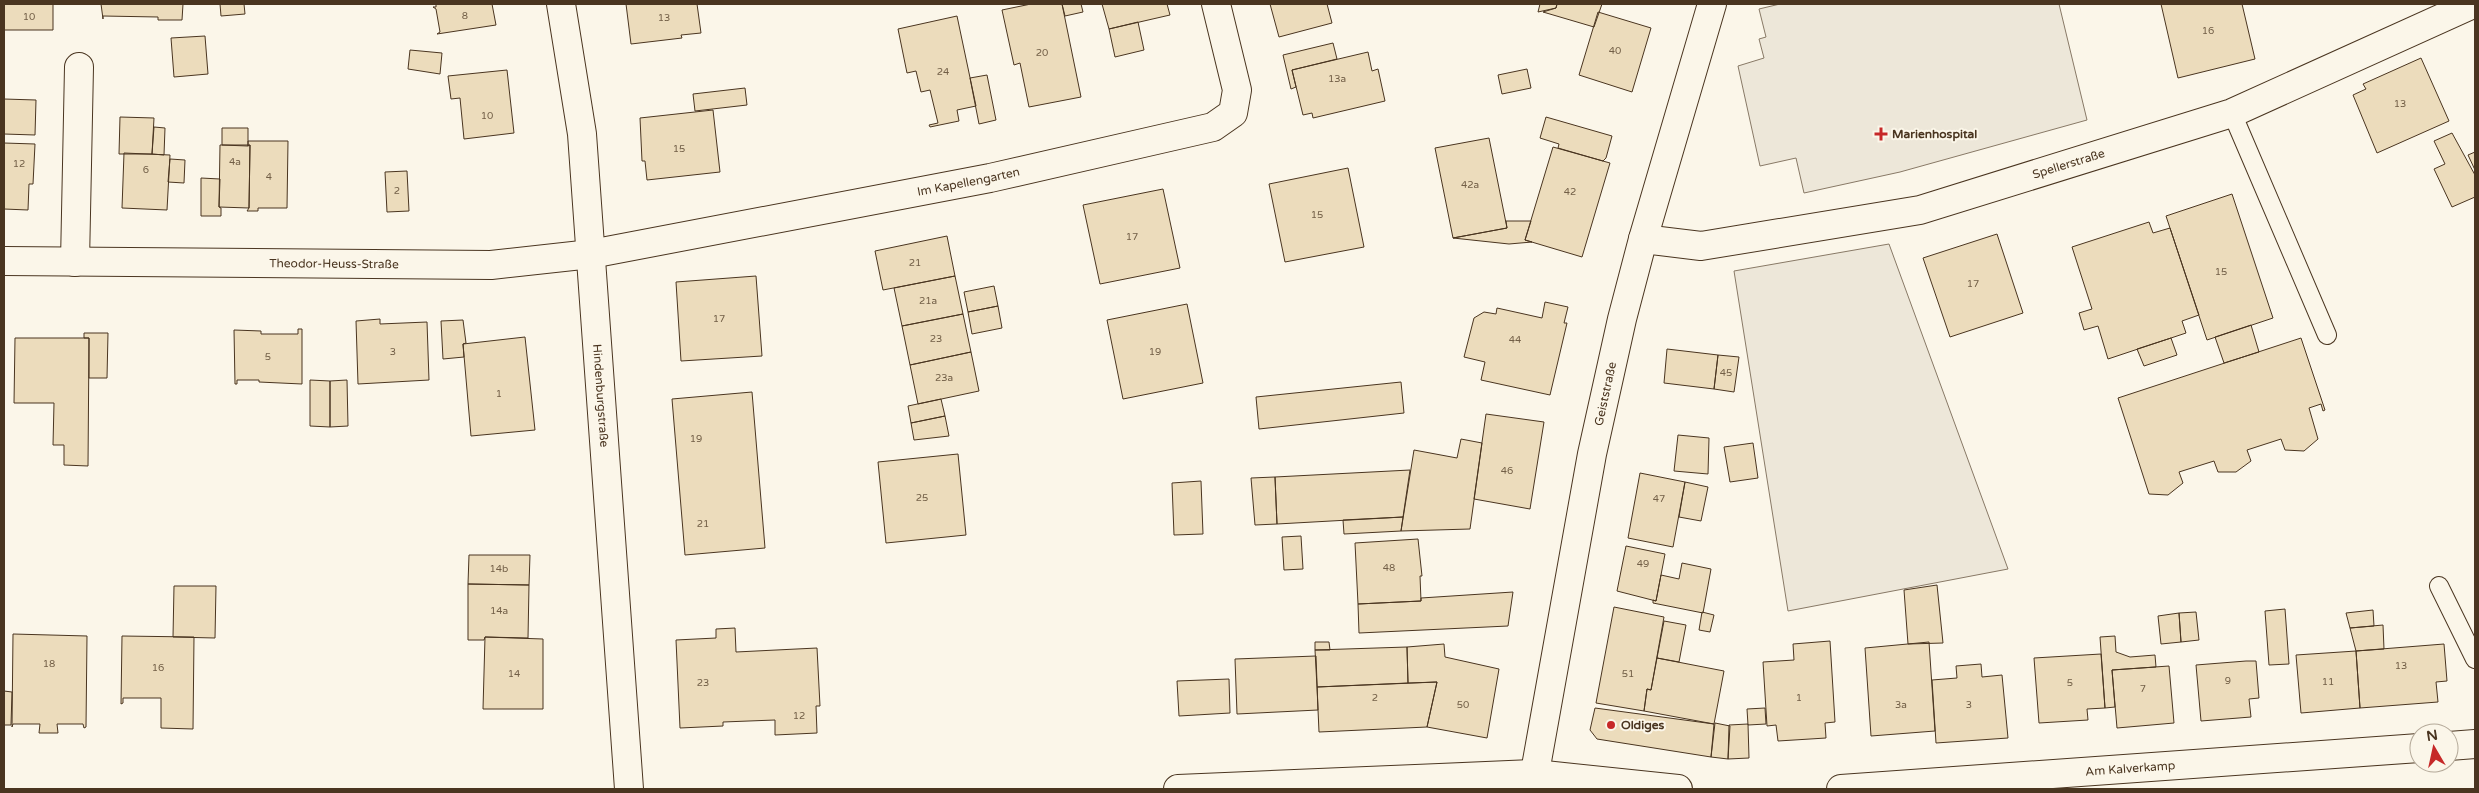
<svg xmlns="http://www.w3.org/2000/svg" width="2479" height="793" font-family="'Varela Round',sans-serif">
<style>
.parking{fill:#ede7d9;stroke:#887966}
.building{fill:#ecdcbc;stroke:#4a3520}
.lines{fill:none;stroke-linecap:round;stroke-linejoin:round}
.lane-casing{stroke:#4a3520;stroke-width:20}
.street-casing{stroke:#4a3520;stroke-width:30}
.secondary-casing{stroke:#4a3520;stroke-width:30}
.lane{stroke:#fbf6e9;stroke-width:18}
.street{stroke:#fbf6e9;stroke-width:28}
.secondary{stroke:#fbf6e9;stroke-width:28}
.poi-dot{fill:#c62828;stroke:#fbf6e9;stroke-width:2}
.labels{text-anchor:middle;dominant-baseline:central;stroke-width:4;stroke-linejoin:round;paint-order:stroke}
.number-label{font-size:10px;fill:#725f47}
.poi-label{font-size:12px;font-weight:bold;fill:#4a3520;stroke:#fbf6e9;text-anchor:start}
.street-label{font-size:12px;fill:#4a3520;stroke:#fbf6e9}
</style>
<rect width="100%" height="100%" fill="#fbf6e9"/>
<path class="parking" d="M1780 4H2059L2087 120 1900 172 1804 193 1796 158 1760 166 1738 66 1764 58 1759 39 1766 37 1759 9Z
M1889 244 2008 569 1788 611 1734 271Z"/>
<path class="building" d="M4 4H53V30H4Z
M101 4H183L182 20H158V17L103 16V19Z
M220 4H244L245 14 221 16Z
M436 4H492L496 25 437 34 440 32 436 9 433 7H436Z
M626 4H697L701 33 681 35 682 38 631 44Z
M1031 4H1062L1081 97 1029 107 1020 63 1014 65 1002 10Z
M1062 4H1081L1083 12 1065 16Z
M1102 4H1167L1170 15 1109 29Z
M1270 4H1327L1332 23 1279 37Z
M1540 4H1557L1556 8 1538 12Z
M1557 4H1602L1594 27 1543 12 1556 8Z
M2161 4H2242L2255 59 2178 78Z
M1598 12 1651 28 1632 92 1579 75Z
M957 16 976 106 957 110 959 121 930 127 929 125 938 123 930 90 921 92 916 71 907 73 898 29Z
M1138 22 1144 50 1115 57 1109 29Z
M205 36 208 74 174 77 171 38Z
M1333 43 1337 59 1292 70 1296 87 1291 89 1283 55Z
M410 50 442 53 440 74 408 69Z
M1368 52 1372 71 1378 69 1385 101 1313 118 1312 113 1303 115 1292 70Z
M2421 58 2449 121 2377 153 2353 95 2366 89 2363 84Z
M1527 69 1531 88 1502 94 1498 75Z
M507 70 514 133 464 139 460 98 451 99 448 76Z
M987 75 996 120 979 124 970 78Z
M745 88 747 105 695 111 693 94Z
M4 99 36 100 35 135 4 134Z
M713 110 720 172 647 180 645 161H642L640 118Z
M120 117 154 118 152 154H119Z
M1546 117 1612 136 1606 158 1603 161 1558 148 1559 144 1540 138Z
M154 127 165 128 164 155 152 154Z
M222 128H248V146L222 145Z
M2452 133 2475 175V197L2452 207 2434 169 2445 164 2434 141Z
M1489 138 1507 228 1453 238 1435 148Z
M248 141H288L287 208H258V211H247L249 208 250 145 248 146Z
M4 143 35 144 33 184H29L28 210 4 209Z
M220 145H250L249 208 219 207Z
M1553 147 1610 163 1582 257 1525 240Z
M2475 152V170L2468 155Z
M124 153 170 155 167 210 122 208Z
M170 159 185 160 184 183 168 182Z
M1348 168 1364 247 1285 262 1269 184Z
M407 171 409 211 387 212 385 172Z
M201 178 220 179 219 207 221 208V216H201Z
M1163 189 1180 268 1100 284 1083 205Z
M2232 194 2273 318 2207 340 2166 216Z
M1506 221H1531L1525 240 1532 242 1509 244 1453 238 1507 228Z
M2149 222 2153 233 2170 228 2199 315 2182 321 2186 333 2108 359 2098 326 2084 330 2079 313 2092 309 2072 247Z
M1997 234 2023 313 1950 337 1923 258Z
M947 236 955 276 883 290 875 251Z
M756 276 762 356 681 361 676 282Z
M955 276 963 314 902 326 894 288Z
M994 286 998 306 968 312 964 292Z
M1545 302 1568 307 1564 323H1567L1550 395 1481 380 1485 362 1464 357 1474 318 1484 312 1496 314 1497 308 1542 318Z
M1187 304 1203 383 1123 399 1107 320Z
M998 306 1002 328 972 334 968 312Z
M963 314 971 352 910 365 902 326Z
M380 319V324L427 322 429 380 358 384 356 321Z
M463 320 466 343 463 344 464 357 443 359 441 321Z
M2251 325 2259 352 2224 363 2215 337Z
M298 329H302V384L259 382V380H237V384H235L234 330 261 331V334H298Z
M84 333H108L107 378H89V338H84Z
M525 337 535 430 471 436 463 344Z
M15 338H89L88 466 64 465V445H53L54 403H14Z
M2171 338 2177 355 2144 366 2137 349Z
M2301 338 2325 410 2323 411 2321 404 2309 408 2318 439 2304 451 2285 450 2281 439 2247 450 2251 461 2236 472H2218L2214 461 2179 472 2183 483 2168 495 2149 494 2118 398Z
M1667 349 1718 355 1714 389 1664 383Z
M971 352 979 391 918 404 910 365Z
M1718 355 1739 357 1734 392 1714 389Z
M310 380 330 381V427L310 426Z
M347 380 348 426 330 427V381Z
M1401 382 1404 413 1259 429 1256 397Z
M752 392 765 548 685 555 672 399Z
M941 399 945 416 911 423 908 406Z
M1486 414 1544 422 1530 509 1474 499Z
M945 416 949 436 914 440 911 423Z
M1678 435 1709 438 1708 474 1674 471Z
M1461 439 1482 443 1470 529 1401 531 1414 450 1457 458Z
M1753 443 1758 478 1730 482 1724 447Z
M958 454 966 535 886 543 878 462Z
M1410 470 1403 517 1277 524 1275 477Z
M1640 473 1685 482 1673 547 1628 538Z
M1275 477 1277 524 1255 525 1251 478Z
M1201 481 1203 534 1174 535 1172 483Z
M1685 482 1708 487 1701 521 1679 517Z
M1403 517 1401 531 1344 534 1343 520Z
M1301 536 1303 569 1284 570 1282 537Z
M1418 539 1422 576H1420L1421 601 1358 604 1355 543Z
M1626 546 1665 554 1656 601 1617 591Z
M469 555H530L529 585 468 584Z
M1682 563 1711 569 1703 613 1653 603V600L1656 601 1661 575 1679 579Z
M468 584 529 585 528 638 485 637 484 640H468Z
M1937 585 1943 643 1908 644 1904 590Z
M174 586H216L215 638 173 637Z
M1513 592 1508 626 1359 633 1358 604 1421 601V598Z
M1614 607 1664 617 1651 690 1647 689 1644 711 1596 703Z
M2285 609 2289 664 2269 665 2265 611Z
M2373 610 2374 626 2350 628 2346 613Z
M1702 612 1714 615 1710 632 1699 630Z
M2196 612 2199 640 2181 642 2179 613Z
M2179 613 2181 642 2161 644 2158 616Z
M1664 621 1686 625 1679 662 1657 658Z
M2383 625 2384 649 2356 651 2350 628Z
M735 628 736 652 817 648 820 706H816L817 733 775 735V720L723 722V726L680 728 676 640 716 638V629Z
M13 634 87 636 86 727 84 728 83 724H57L58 733H39L40 724H13L12 727Z
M122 636 194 637 193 729 161 728V698H123V703L121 704Z
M2115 636 2116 652 2130 657 2155 655 2156 667 2112 670 2115 707 2105 708 2100 637Z
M485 637 543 639V709H483Z
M1830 641 1835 722 1825 723 1826 738 1778 741 1776 725 1767 726 1763 662 1794 660 1793 644Z
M1315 642H1329L1330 650H1315Z
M1929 642 1935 731 1871 736 1865 648Z
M1444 644 1445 657 1499 669 1487 738 1427 727 1437 682 1408 683 1407 647Z
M2444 644 2447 681 2436 682 2438 702 2360 708 2356 651Z
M1407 647 1408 683 1317 687 1315 650Z
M2356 651 2360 708 2301 713 2296 655Z
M2101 654 2105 708 2087 709 2088 720 2039 723 2034 658Z
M1316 656 1318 710 1237 714 1235 659Z
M1657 658 1724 671 1714 724 1644 711 1647 689 1651 690Z
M2246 661H2256L2259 698 2249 699 2251 717 2201 721 2196 665Z
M1981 664 1982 677 2002 675 2008 738 1936 743 1932 680 1957 678 1956 666Z
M2169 666 2174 723 2117 728 2112 670Z
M1229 679 1230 713 1179 716 1177 681Z
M1437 682 1427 727 1319 732 1317 687Z
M4 691 12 692 11 725H4Z
M1595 708 1714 724 1711 757 1597 739 1590 730Z
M1765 708 1766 724 1748 725 1747 709Z
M1715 723 1730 726 1728 759 1711 757Z
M1748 724 1749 758 1728 759 1729 725Z"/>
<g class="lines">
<defs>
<path id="lane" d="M2232 113 2327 335
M2439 586 2475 659"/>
<g id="street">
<path id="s1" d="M561 4 582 134 629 789"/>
<path id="s2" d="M1643 239 1701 246 1920 210 2232 113 2473 4"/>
<path id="s3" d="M4 261 491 265 591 254 990 178 1213 127 1233 113 1237 90 1216 4"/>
<path d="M75 262 79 67"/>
<path d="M2449 746 2475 744"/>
<path d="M1178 789 1535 774 1678 789"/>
<path id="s4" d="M1841 789 2419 748"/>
</g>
<g id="secondary">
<path id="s5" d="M1532 789 1592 454 1622 319 1643 239 1712 4"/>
</g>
</defs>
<use href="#lane" class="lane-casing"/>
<use href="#street" class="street-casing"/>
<use href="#secondary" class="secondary-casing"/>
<use href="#lane" class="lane"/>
<use href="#street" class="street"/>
<use href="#secondary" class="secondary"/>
</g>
<g class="poi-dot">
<path d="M1878.5 126.5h5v5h5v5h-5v5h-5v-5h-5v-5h5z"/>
<circle cx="1611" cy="725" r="5"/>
</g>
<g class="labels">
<g class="number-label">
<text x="465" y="16">8</text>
<text x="29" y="17">10</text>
<text x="664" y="18">13</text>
<text x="2208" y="31">16</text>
<text x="1615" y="51">40</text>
<text x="1042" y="53">20</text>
<text x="943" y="72">24</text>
<text x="1337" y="79">13a</text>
<text x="2400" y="104">13</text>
<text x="487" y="116">10</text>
<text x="679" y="149">15</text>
<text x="235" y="162">4a</text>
<text x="19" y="164">12</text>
<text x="146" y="170">6</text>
<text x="269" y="177">4</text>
<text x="1470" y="185">42a</text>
<text x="397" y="191">2</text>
<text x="1570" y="192">42</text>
<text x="1317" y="215">15</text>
<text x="1132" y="237">17</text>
<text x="915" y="263">21</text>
<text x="2221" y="272">15</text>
<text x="1973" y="284">17</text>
<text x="928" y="301">21a</text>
<text x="719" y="319">17</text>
<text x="936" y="339">23</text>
<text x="1515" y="340">44</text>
<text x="393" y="352">3</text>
<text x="1155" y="352">19</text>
<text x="268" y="357">5</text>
<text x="1726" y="373">45</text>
<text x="944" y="378">23a</text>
<text x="499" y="394">1</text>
<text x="696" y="439">19</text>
<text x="1507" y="471">46</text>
<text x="922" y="498">25</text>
<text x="1659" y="499">47</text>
<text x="703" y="524">21</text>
<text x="1643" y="564">49</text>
<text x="1389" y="568">48</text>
<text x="499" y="569">14b</text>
<text x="499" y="611">14a</text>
<text x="49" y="664">18</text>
<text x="2401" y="666">13</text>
<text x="158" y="668">16</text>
<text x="514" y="674">14</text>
<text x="1628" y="674">51</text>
<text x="2228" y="681">9</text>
<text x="2328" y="682">11</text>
<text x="703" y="683">23</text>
<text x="2070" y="683">5</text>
<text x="2143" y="689">7</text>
<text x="1375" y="698">2</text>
<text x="1799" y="698">1</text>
<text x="1463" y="705">50</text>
<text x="1901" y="705">3a</text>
<text x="1969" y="705">3</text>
<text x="799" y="716">12</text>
</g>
<g class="poi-label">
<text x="1892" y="134">Marienhospital</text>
<text x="1621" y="725">Oldiges</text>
</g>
<g class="street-label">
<text stroke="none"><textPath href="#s2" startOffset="436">Spellerstraße</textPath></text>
<text stroke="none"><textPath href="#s3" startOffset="972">Im Kapellengarten</textPath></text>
<text stroke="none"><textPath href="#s3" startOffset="330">Theodor-Heuss-Straße</textPath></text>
<text stroke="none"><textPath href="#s5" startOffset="402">Geiststraße</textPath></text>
<text stroke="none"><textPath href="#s1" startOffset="394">Hindenburgstraße</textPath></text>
<text stroke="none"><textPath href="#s4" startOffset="290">Am Kalverkamp</textPath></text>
</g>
</g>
<rect width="2479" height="793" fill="none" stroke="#4a3520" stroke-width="10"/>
<g transform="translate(2434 748) rotate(351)"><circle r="24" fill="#fbf6e9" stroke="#b4a999"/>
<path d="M0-4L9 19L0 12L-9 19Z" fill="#c62828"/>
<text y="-8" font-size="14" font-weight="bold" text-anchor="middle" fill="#4a3520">N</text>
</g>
</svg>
